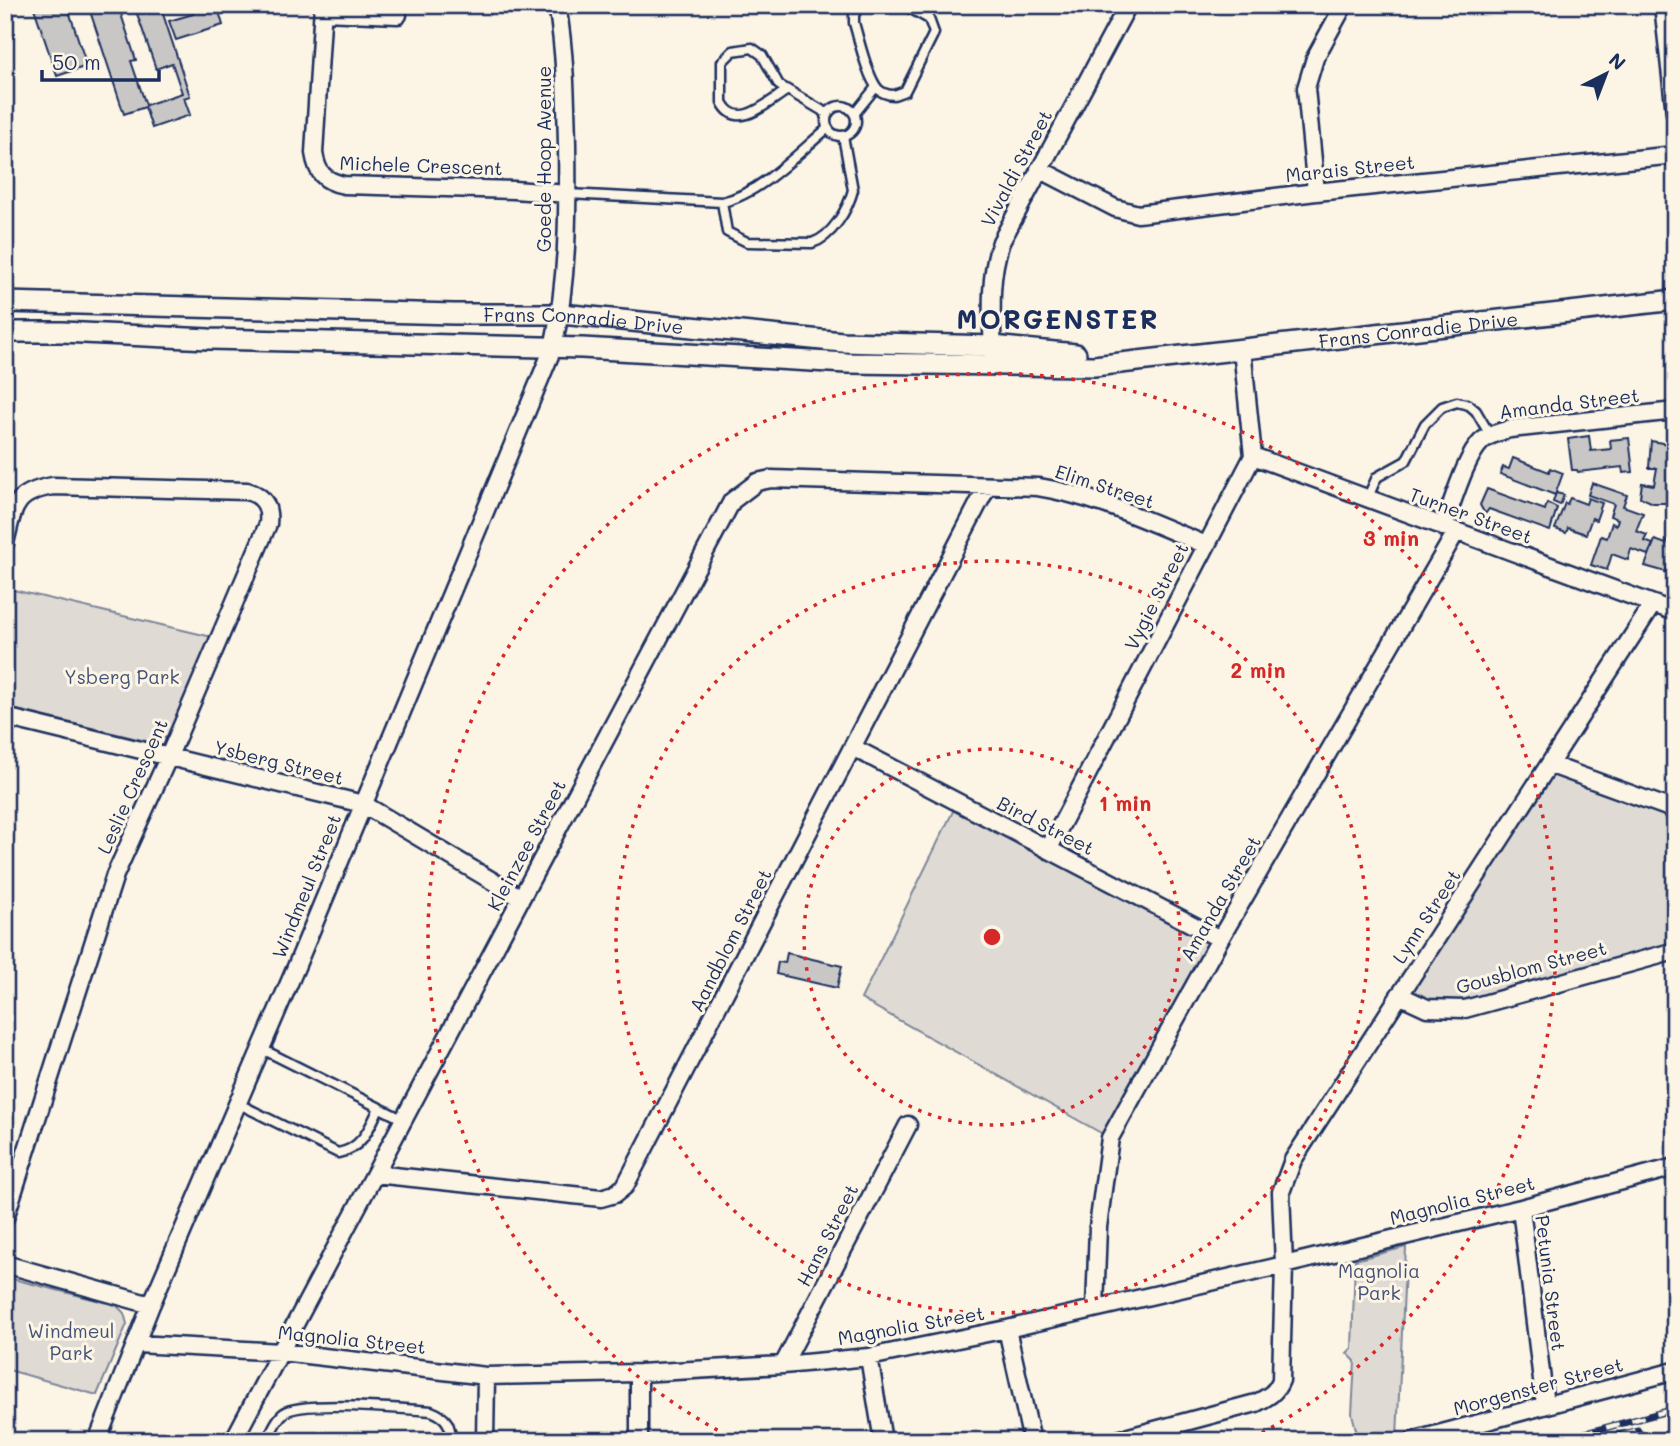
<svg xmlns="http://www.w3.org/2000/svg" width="1680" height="1446" font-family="Mali,sans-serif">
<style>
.green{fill:#dfdbd4;stroke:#7d8599;stroke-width:2}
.building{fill:#c8c7c6;stroke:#1b2f5e;stroke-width:2}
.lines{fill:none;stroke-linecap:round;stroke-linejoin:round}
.service-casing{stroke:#1b2f5e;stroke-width:13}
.minor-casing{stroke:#1b2f5e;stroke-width:21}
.tertiary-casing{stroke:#1b2f5e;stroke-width:24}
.service{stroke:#fcf5e5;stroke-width:8}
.minor{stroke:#fcf5e5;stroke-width:16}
.tertiary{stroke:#fcf5e5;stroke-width:19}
.rail-casing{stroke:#1b2f5e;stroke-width:7}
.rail{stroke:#fcf5e5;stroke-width:4.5;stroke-dasharray:13;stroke-linecap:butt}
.ring{fill:none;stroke:#d62828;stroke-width:3.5;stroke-dasharray:3.5 7}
.labels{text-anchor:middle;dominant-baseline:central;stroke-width:6;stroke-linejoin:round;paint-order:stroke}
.street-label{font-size:19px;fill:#1b2f5e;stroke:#fcf5e5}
.park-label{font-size:19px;fill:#425176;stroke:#fcf5e5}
.district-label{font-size:26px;font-weight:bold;letter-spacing:2px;fill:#1b2f5e;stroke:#fcf5e5}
.centre{fill:#d62828;stroke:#fcf5e5;stroke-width:3.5}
.ring-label{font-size:21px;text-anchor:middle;font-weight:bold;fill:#d62828;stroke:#fcf5e5;stroke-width:6;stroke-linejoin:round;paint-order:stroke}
</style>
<rect width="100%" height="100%" fill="#fcf5e5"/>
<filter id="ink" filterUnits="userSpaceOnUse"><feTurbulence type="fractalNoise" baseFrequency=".0143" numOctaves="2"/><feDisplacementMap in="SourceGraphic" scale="14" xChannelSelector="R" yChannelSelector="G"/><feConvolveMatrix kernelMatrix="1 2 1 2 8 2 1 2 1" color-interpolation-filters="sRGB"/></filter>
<g filter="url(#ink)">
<path class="green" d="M5 588 212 637 170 733 165 738 150 742 5 707Z
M1551 765 1675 810V948L1461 1008 1430 1006 1401 992Z
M957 803 1220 939 1110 1138 861 999Z
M1406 1247 1397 1437 1384 1441H1359L1352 1414 1355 1361 1347 1353 1352 1348 1355 1260Z
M5 1277 116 1305 124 1313 127 1324 97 1395 5 1369Z"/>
<path class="building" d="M33 5H67L87 66 57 76Z
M88 5H118L136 60 131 61 146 105 182 93 172 63 156 69 134 5H160L190 96 184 98 190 115 152 128 145 107 124 114Z
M191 5H217L223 25 176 40 169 21 193 14Z
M1589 436 1591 451 1611 449 1610 440 1629 438 1633 472 1623 473 1622 467 1578 472 1577 470H1572L1568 439Z
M1651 441 1668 444V441L1675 442 1674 503H1653L1640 497 1642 483 1654 485 1657 468H1649Z
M1513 458 1549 472 1550 468 1563 473 1555 495 1500 474 1503 467 1509 469Z
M1592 483 1627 495 1623 506 1643 513 1636 531 1647 535 1644 541 1653 544 1648 555 1631 549 1628 560 1612 554 1607 570 1591 565 1601 536 1607 538 1612 523 1616 525 1618 519 1610 516 1614 504 1588 495Z
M1487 489 1545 510 1547 503 1557 508 1550 531 1489 509 1485 514 1480 505Z
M1556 493 1564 495 1560 505 1553 502Z
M1570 498 1586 504 1588 498 1602 503 1596 520 1592 518 1586 534 1568 528 1566 533 1555 529 1565 503 1567 504Z
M1675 522V567L1669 564 1666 572 1645 566 1655 540 1666 544Z
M787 953 842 966 837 988 776 974 778 962 785 963Z"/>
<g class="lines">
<defs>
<path id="service" d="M860 5 854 15V23C859 39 867 77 878 89 882 93 888 95 894 95L905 91 934 33 929 19 904 5
M786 91C767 103 737 132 722 102V62L733 51 752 48 762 55 779 85 828 114
M826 121a15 15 0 1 1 30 0a15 15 0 1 1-30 0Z
M855 113 876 87
M568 194 722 202C760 194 798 153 828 128
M722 202 727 232 747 242 812 243C832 237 848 209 853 190L843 136
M1367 499 1377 477 1406 461 1425 424 1442 407 1457 402 1469 405 1476 411 1490 435
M260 1048 404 1120
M237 1103 338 1153C362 1149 370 1127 379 1108
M267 1441C271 1432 276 1419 284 1413 300 1400 406 1409 431 1411 447 1417 451 1425 451 1441"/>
<path id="minor" d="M323 5 314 153C317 173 324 181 344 185L514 190 568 194
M1663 5 1675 113
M323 12 398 15
M1039 169 1115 208 1138 214 1316 192 1675 155
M1316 192 1306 88 1315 58 1344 5
M993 358C992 319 988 279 1001 242L1128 5
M1253 456 1675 612
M1443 527C1452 505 1465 458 1481 442 1489 434 1500 432 1510 429L1675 411
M5 543C14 507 13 493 53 486L247 491C264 496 270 506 268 524L169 756 115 875 5 1218
M5 717 363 804 521 898
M854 748 1220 939
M1551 765 1675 810
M1048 850 1253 456 1242 349
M1399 995 1427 1008 1465 1009 1675 951
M375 1174 601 1198 615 1194 625 1186 987 487
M1521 1208 1545 1405
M5 1264 151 1305
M1095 1308 1098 1227 1110 1138 1220 939 1456 532
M1007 1329 1032 1441
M137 1344 281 1352 486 1376 639 1373 783 1365 869 1357 1007 1329 1284 1265 1521 1208 1675 1167
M869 1357 883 1441
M783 1365 908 1125
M97 1441 151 1305 296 967 553 348C568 281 568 212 567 144 566 98 565 51 557 5
M233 1441 732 501 757 482 771 479 1038 487C1096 496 1152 523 1206 545
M485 1441 486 1376
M639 1441V1373
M1114 1441 1256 1403C1268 1397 1276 1393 1281 1380L1284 1265 1281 1192 1293 1160 1653 604
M1412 1441 1675 1371"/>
<g id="tertiary">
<path id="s1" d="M5 302 454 314H561L842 342 993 346 1076 354"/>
<path id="s2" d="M5 332H62L209 339 582 348 847 363 1094 366 1675 300"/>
</g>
</defs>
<use href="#service" class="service-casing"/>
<use href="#minor" class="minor-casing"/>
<use href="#tertiary" class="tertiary-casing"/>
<use href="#service" class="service"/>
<use href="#minor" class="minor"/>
<use href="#tertiary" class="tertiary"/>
<defs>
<path id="rail" d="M1556 1441 1675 1409
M1597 1441 1638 1430"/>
</defs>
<use href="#rail" class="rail-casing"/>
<use href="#rail" class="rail"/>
</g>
</g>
<g class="ring">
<circle cx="992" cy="937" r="188"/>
<circle cx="992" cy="937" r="376"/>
<path d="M736 1440A564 564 0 1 1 1248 1440"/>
</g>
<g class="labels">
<g class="street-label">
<text transform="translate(543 159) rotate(-90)">Goede Hoop Avenue</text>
<text transform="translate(421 165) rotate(2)">Michele Crescent</text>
<text transform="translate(1016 168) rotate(-62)">Vivaldi Street</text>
<text transform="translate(1350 168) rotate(-6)">Marais Street</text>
<text stroke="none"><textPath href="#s1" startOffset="579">Frans Conradie Drive</textPath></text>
<text stroke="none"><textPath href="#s2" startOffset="1416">Frans Conradie Drive</textPath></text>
<text transform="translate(1569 403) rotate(-7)">Amanda Street</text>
<text transform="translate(1105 486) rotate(18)">Elim Street</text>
<text transform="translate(1471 515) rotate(20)">Turner Street</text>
<text transform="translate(1156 596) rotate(-63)">Vygie Street</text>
<text transform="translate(279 762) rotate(14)">Ysberg Street</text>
<text transform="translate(132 786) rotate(-66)">Leslie Crescent</text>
<text transform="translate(1046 825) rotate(27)">Bird Street</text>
<text transform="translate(526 845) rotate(-62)">Kleinzee Street</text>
<text transform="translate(306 886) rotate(-68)">Windmeul Street</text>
<text transform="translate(1220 898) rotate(-60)">Amanda Street</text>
<text transform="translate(1426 916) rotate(-57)">Lynn Street</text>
<text transform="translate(730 940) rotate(-63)">Aandblom Street</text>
<text transform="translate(1531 967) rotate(-15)">Gousblom Street</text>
<text transform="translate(1462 1200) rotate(-14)">Magnolia Street</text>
<text transform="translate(827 1235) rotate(-63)">Hans Street</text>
<text transform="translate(1551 1283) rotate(83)">Petunia Street</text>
<text transform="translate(911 1325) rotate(-10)">Magnolia Street</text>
<text transform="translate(352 1339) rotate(6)">Magnolia Street</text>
<text transform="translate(1538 1386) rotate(-15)">Morgenster Street</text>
</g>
<g class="park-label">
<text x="122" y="676">Ysberg Park</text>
<text x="1379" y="1270">Magnolia<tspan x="1379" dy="22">Park</tspan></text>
<text x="71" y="1330">Windmeul<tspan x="71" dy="22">Park</tspan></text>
</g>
<g class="district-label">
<text x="1058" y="319">MORGENSTER</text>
</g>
</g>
<circle cx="992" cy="937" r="10" class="centre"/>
<g class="ring-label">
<text x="1391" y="546">3 min</text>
<text x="1258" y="678">2 min</text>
<text x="1125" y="811">1 min</text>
</g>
<rect width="1680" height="1446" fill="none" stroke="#fcf5e5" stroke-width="28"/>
<rect x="14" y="14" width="1652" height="1418" fill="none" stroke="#1b2f5e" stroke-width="2.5" filter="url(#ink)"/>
<g transform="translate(1606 74) rotate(42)" stroke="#fcf5e5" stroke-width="5" paint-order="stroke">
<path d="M0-5L12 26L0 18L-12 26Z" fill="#1b2f5e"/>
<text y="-10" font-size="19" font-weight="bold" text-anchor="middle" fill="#1b2f5e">N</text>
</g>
<path d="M42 70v10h117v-10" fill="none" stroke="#1b2f5e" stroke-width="3.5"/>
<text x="52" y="70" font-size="21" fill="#1b2f5e" stroke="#fcf5e5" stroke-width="5" paint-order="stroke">50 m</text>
</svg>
